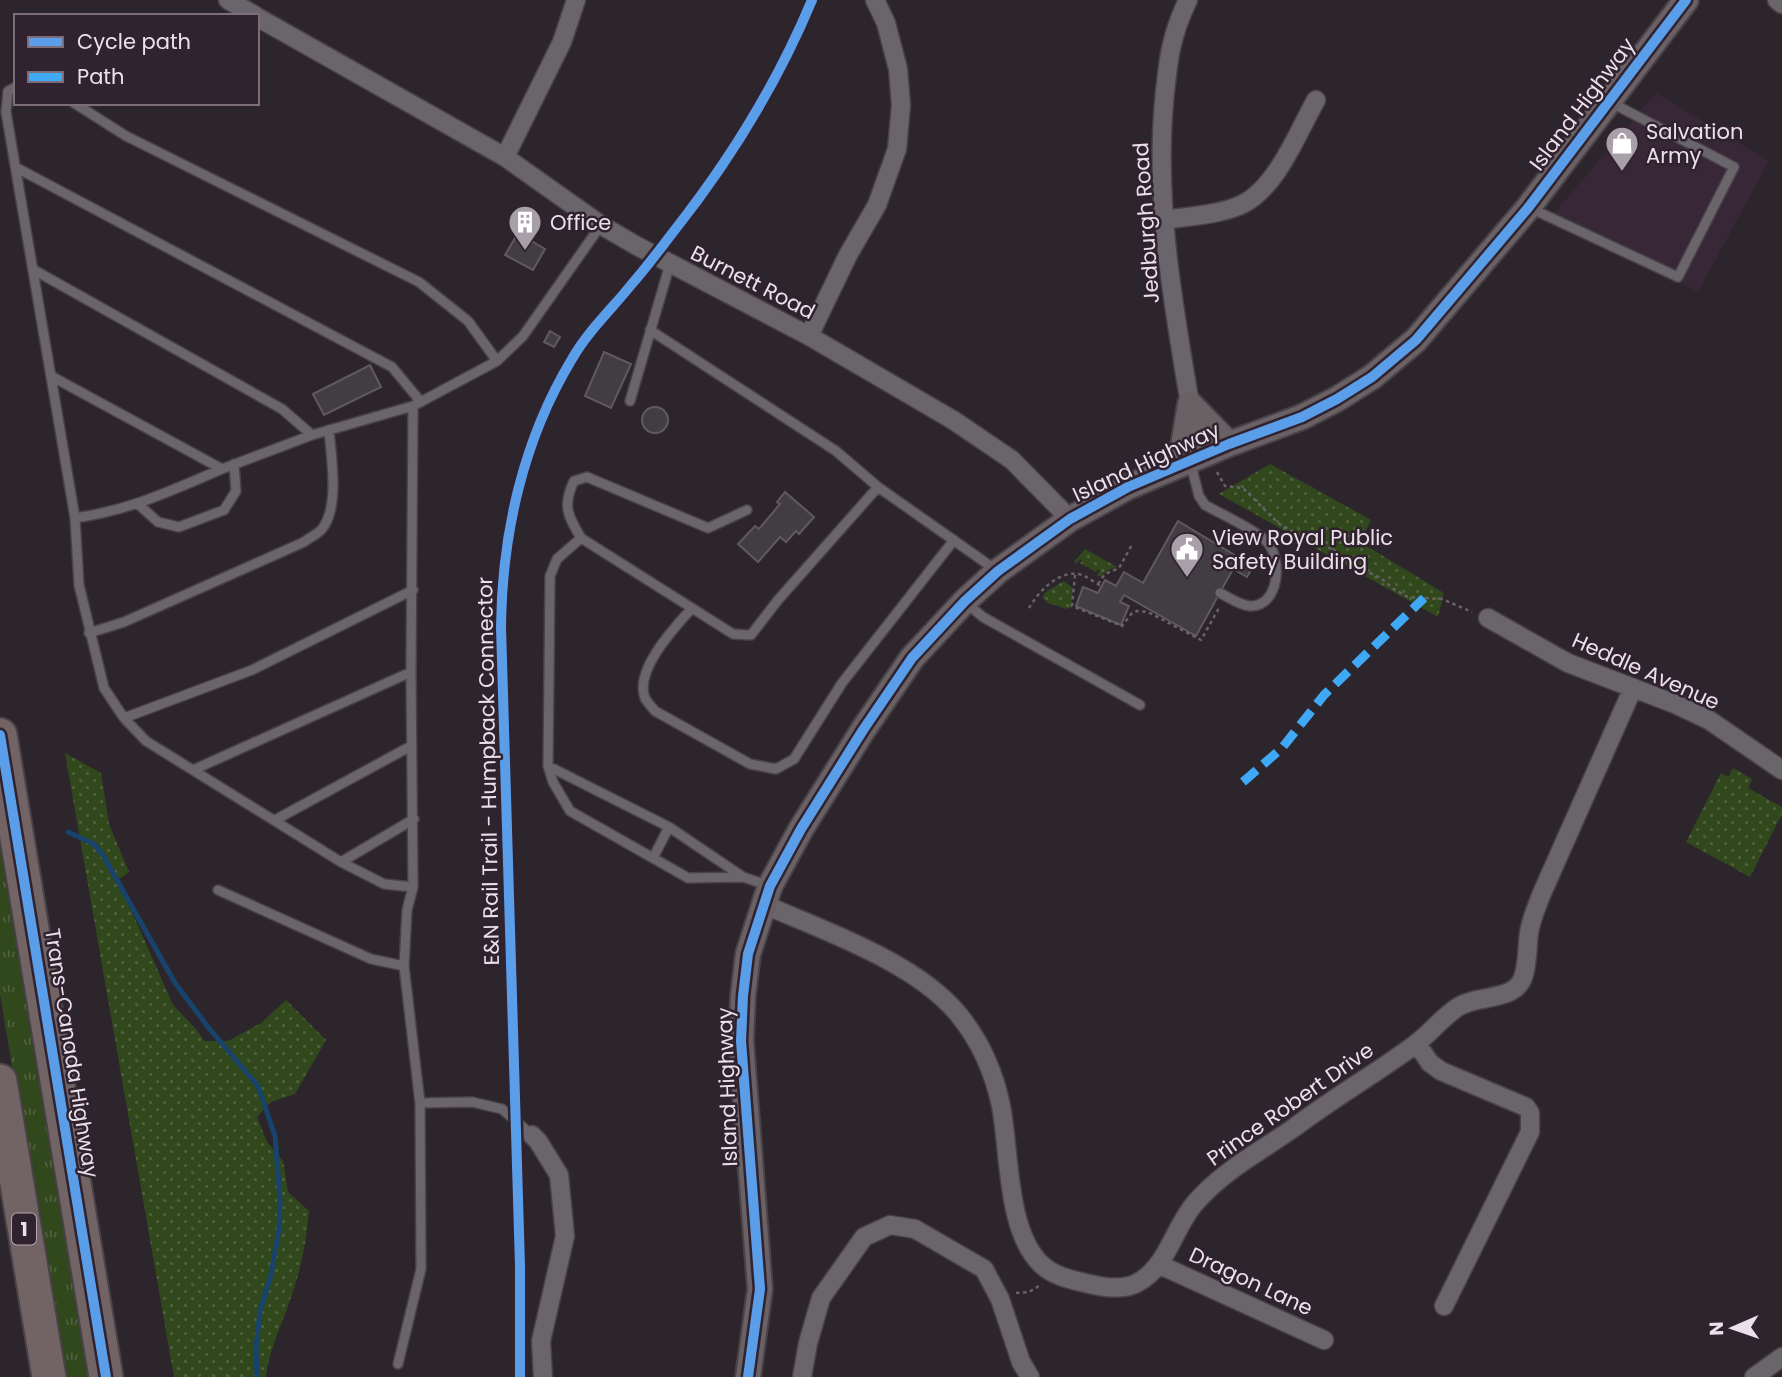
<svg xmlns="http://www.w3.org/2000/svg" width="1782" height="1377" font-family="Poppins,sans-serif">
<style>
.built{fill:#382737}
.grass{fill:url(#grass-tufts)}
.park{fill:url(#park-dots)}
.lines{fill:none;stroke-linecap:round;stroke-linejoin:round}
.stream{stroke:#18436c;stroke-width:5}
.building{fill:#423d42;stroke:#605a5f;stroke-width:2}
.service-casing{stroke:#484147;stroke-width:12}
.minor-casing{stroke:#484147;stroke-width:21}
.secondary-casing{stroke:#484147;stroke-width:28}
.motorway-casing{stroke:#484147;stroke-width:37}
.path{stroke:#686267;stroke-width:2.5;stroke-dasharray:3.5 3.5;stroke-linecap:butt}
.service{stroke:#6a656a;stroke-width:9}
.minor{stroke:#6a656a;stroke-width:18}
.secondary{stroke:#6a6165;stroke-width:24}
.motorway{stroke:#726365;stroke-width:33}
.quiet{stroke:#3fa9f5;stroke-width:9;stroke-dasharray:18 9;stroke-linecap:butt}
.cycleway-casing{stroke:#30222f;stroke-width:15}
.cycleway{stroke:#5a9eea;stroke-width:10}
.labels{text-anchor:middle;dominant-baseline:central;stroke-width:5;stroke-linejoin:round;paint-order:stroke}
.shield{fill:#30222f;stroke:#b3a8b2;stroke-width:2}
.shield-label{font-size:19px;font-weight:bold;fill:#ebe1ea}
.street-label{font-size:21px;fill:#ebe1ea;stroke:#30222f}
.poi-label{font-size:21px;fill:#ebe1ea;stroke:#30222f;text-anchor:start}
</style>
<defs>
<pattern id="grass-tufts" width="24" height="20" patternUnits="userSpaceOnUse" patternTransform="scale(1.75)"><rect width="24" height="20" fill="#31471c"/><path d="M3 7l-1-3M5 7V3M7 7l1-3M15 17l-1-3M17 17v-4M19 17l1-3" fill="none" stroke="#4f613d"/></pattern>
<pattern id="park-dots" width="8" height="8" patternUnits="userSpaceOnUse" patternTransform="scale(1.75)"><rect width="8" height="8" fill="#31471c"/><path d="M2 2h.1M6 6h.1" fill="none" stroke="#4f613d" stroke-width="1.8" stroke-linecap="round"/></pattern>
</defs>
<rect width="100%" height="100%" fill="#2c262c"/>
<path class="built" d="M1656 93 1769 161 1698 292 1550 218Z"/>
<path class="grass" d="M0 849 88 1377H64L0 994Z"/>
<path class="park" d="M1270 464 1371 520 1360 542 1444 593 1438 617 1219 494Z
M1085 549 1117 567 1108 570 1100 577 1097 575 1100 570 1098 569 1096 572 1080 563 1082 560 1080 559 1076 564 1074 562Z
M1064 581 1073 588 1071 607 1067 609 1048 603 1042 597 1047 591Z
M65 753 101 773 109 824 129 872 118 880 173 1005 196 1029 204 1041H228L261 1023 286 1000 326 1040 295 1094 271 1102 257 1117 267 1142 283 1161 288 1192 309 1211C307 1235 303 1259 296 1282 287 1314 270 1344 266 1377H174Z
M1733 768 1752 779 1748 788 1782 807V814L1750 877 1686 842 1721 773 1728 777Z"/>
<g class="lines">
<path class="stream" d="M68 832 94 844 104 857 175 983 208 1027 258 1086 275 1136 280 1199 279 1229 271 1275 260 1311 256 1349 257 1377"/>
</g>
<path class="building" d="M518 233 545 249 533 270 505 255Z
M550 331 560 337 554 347 544 342Z
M604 352 631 364 611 408 585 396Z
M370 365 381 387 324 415 313 394Z
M642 420a13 13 0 1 1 26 0a13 13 0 1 1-26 0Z
M785 492 814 517 799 534 796 531 786 542 780 537 758 562 738 544 755 526 759 529 780 504 777 502Z
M1178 521 1253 566 1247 577 1233 569 1196 636 1124 595 1120 602 1129 606 1121 625 1076 606 1083 587 1098 593 1105 580 1116 586 1124 572 1143 583Z"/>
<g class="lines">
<defs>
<path id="service" d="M16 87 8 91 6 112 75 518 79 585 104 688 124 718 146 741 341 862 384 884 413 887
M74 103 126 136 419 282 468 321 497 361
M17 168 392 367 421 402
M1530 208 1678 277 1734 167 1610 102
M34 270 282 409 312 435
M650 330 836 451 878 487 996 570
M51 376 222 469 312 435 413 406 497 361 523 336 601 225
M630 401 670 264
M1190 461 1199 496 1205 505C1219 513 1256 530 1266 541 1283 557 1280 607 1250 606 1239 605 1230 598 1220 593
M138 504 158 522 179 527 224 510 236 491 234 464
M747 510 708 528 587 477 574 481C562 506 568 516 581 538L733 634 751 635 778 600 878 487
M75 518C131 510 170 491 222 469
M581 538 557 559 550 576 548 766 553 782 570 811 653 858 688 878 743 877
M966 603 983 617 1140 705
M691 609C675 627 634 670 645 698 647 702 652 707 655 711L750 764 776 769 794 759 842 683 954 540
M89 633 124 622 304 542C309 538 318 534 322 529 340 507 331 456 329 430
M124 718 252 670 413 590
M548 766 669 827 743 877 767 885
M193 770 411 672
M275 820 411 746
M653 858 669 827
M341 862 414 819
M218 890 371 959 404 966
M420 1103 472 1102 502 1109 532 1135
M398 1364 421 1269 420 1103 404 966 407 910 413 887 411 672 413 406"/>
<path id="minor" d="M228 0 256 16
M1188 0C1170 37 1168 62 1164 102 1155 203 1173 304 1190 404
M1777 0 1782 4
M257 17 505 157 601 225 637 246 809 336 953 420 1012 460 1070 519
M505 157 562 42 576 0
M1164 220C1189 216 1220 215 1243 204 1277 187 1298 132 1316 100
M809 336 848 255 877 205 897 149 901 105 898 69 886 23 875 0
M1488 618 1568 663 1675 704 1709 720 1782 770
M763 904C824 931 916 962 959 1015 980 1041 994 1072 1001 1106 1010 1151 1006 1232 1042 1265 1054 1276 1069 1279 1085 1283 1101 1287 1122 1291 1137 1283 1168 1267 1174 1226 1196 1202 1224 1170 1261 1151 1295 1127 1333 1098 1375 1074 1413 1046 1429 1035 1441 1018 1458 1007 1476 995 1512 1001 1522 980 1528 967 1527 947 1529 933 1531 919 1537 906 1542 893L1633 688
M1417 1044 1430 1063 1441 1071 1526 1107 1530 1113V1132L1444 1306
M532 1135 538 1141 559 1175 565 1236 541 1341 543 1377
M1158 1264 1324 1340
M802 1377 808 1343 821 1298 864 1237 890 1225 915 1229 984 1269 1000 1299 1021 1362 1030 1377
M1754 1377 1782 1357"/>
<path id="secondary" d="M1190 404 1229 444
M1180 464 1190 404
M748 1377 760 1289 741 1041 743 996 748 954 770 886 801 829 863 730 912 658 965 601 998 571 1070 519 1128 487 1229 444 1302 417 1337 399 1372 377 1416 340 1528 208 1686 0"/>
<path id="motorway" d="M0 735 106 1377
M0 1081 49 1377"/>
</defs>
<use href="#service" class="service-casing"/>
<use href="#minor" class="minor-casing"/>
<use href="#secondary" class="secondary-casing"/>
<use href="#motorway" class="motorway-casing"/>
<path class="path" d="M1217 472 1225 486 1243 488 1278 523 1311 542 1333 549 1343 559 1382 579 1395 590 1408 597 1442 599 1472 612
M1075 575 1072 606 1122 626 1132 613 1137 611 1148 612 1201 640 1219 608
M1098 584 1105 574 1119 568 1133 543
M1029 608C1039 591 1060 568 1082 575 1089 578 1096 583 1102 587
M1016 1293 1029 1292 1042 1284"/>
<use href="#service" class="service"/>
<use href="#minor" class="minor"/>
<use href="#secondary" class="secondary"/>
<use href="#motorway" class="motorway"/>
<path class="quiet" d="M1243 782 1282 748 1324 695 1424 598"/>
<defs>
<path id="cycleway" d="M0 735 106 1377
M520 1377V1266L501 627C502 534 523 440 572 359 588 331 611 310 631 285 646 268 660 249 674 231 730 160 777 84 812 0
M748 1377 760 1289 741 1041 743 996 748 954 770 886 801 829 863 730 912 658 965 601 998 571 1070 519 1128 487 1229 444 1302 417 1337 399 1372 377 1416 340 1528 208 1686 0"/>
</defs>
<use href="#cycleway" class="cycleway-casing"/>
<use href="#cycleway" class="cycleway"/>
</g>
<defs>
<symbol id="shop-pin" viewBox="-11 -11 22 30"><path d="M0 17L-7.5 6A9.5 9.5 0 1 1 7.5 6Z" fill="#a8a0a8" stroke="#30222f"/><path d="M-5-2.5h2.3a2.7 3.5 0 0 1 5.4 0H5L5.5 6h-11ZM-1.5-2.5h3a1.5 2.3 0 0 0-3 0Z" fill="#fff"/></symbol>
<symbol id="building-pin" viewBox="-11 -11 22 30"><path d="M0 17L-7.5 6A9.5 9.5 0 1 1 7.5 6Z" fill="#a8a0a8" stroke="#30222f"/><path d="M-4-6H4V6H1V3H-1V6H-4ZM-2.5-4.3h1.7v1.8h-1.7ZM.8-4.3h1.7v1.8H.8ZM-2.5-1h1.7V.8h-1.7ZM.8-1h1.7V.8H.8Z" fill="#fff"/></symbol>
<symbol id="civic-pin" viewBox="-11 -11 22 30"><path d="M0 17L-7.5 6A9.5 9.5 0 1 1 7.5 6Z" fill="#a8a0a8" stroke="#30222f"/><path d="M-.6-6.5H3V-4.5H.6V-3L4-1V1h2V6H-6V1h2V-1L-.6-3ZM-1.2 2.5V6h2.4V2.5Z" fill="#fff"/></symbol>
</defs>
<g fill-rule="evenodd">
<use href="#shop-pin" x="1603" y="124" width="38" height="52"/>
<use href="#building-pin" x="506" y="203" width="38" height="52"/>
<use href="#civic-pin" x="1168" y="530" width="38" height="52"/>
</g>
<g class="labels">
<rect class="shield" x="12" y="1213.5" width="24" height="31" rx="5"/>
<g class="shield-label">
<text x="24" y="1229">1</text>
</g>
<g class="street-label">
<text transform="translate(1582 104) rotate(-53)">Island Highway</text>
<text transform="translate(1146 223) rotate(-94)">Jedburgh Road</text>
<text transform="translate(753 282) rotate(27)">Burnett Road</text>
<text transform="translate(1146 462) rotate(-25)">Island Highway</text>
<text transform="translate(1646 671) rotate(24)">Heddle Avenue</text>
<text transform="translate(488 771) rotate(-91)">E&amp;N Rail Trail - Humpback Connector</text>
<text transform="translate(72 1053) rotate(81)">Trans-Canada Highway</text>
<text transform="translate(727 1087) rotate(-92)">Island Highway</text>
<text transform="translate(1290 1104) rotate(-35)">Prince Robert Drive</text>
<text transform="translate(1251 1281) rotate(25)">Dragon Lane</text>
</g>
<g class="poi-label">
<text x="1646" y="131">Salvation<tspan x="1646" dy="24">Army</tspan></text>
<text x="550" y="222">Office</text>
<text x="1212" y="537">View Royal Public<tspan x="1212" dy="24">Safety Building</tspan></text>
</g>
</g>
<rect x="14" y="14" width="245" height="91" fill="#30222f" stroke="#7b6e7a" stroke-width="2"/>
<rect x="28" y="37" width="35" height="10" fill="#5a9eea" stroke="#7b6e7a" stroke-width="2"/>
<text x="77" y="49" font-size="21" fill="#ebe1ea">Cycle path</text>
<rect x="28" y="72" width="35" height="10" fill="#3fa9f5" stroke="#7b6e7a" stroke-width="2"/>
<text x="77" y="84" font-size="21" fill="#ebe1ea">Path</text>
<g transform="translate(1733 1328) rotate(268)" stroke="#30222f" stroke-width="5" paint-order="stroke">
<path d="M0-5L12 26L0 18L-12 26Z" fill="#ebe1ea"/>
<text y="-10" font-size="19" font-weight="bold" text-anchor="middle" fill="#ebe1ea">N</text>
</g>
</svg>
